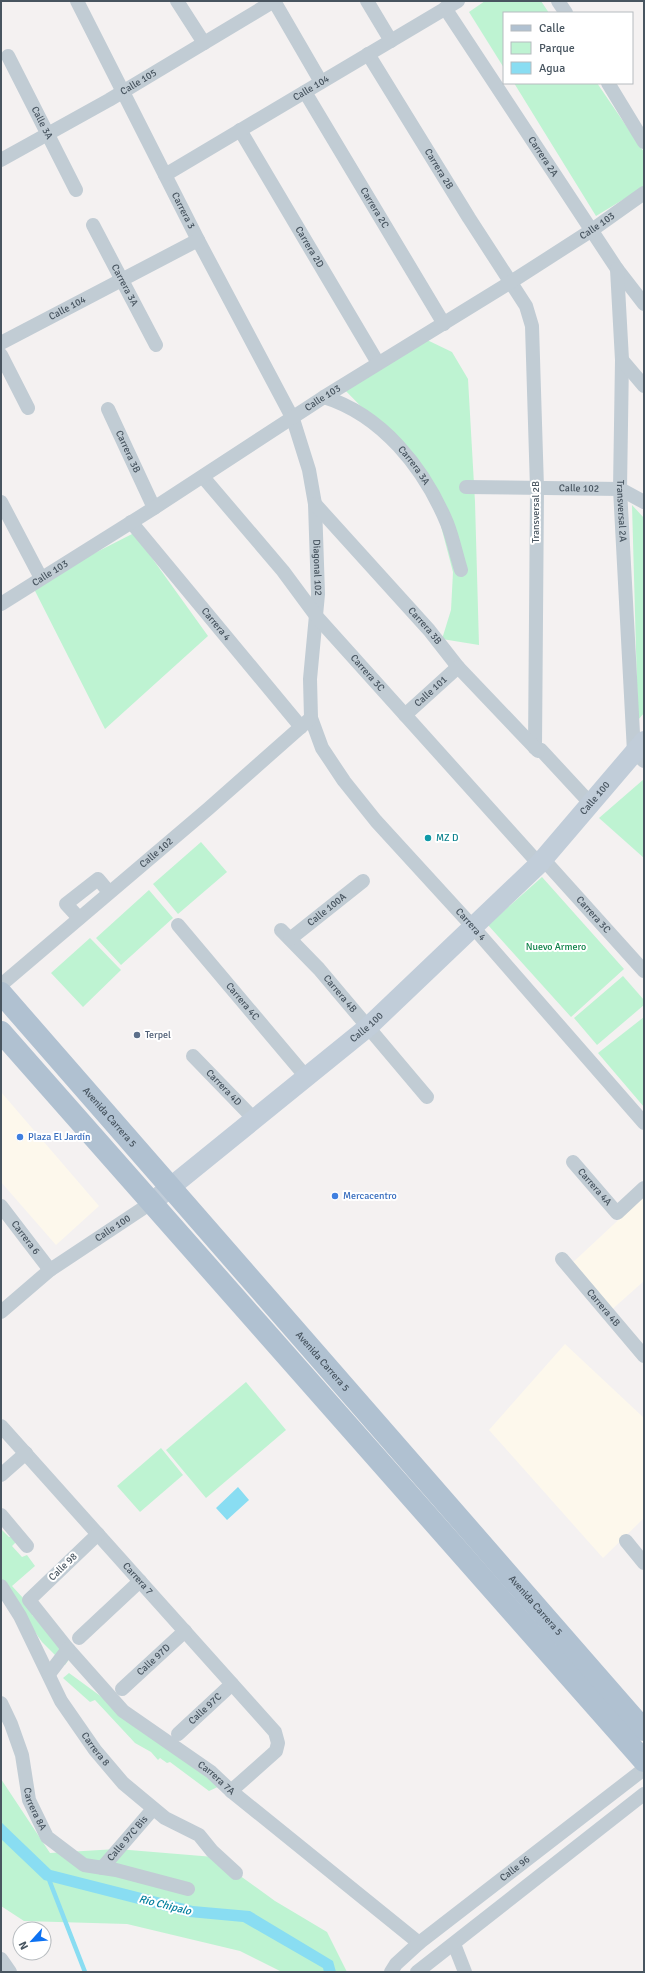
<svg xmlns="http://www.w3.org/2000/svg" width="645" height="1973" font-family="Signika,sans-serif">
<style>
.commercial{fill:#fdf8ec}
.green{fill:#bef3d2}
.water{fill:#89ddf2}
.lines{fill:none;stroke-linecap:round;stroke-linejoin:round}
.stream{stroke:#89ddf2;stroke-width:4.5}
.street{stroke:#c1ccd4;stroke-width:14}
.secondary{stroke:#c1cdd9;stroke-width:20}
.primary{stroke:#b0c1d1;stroke-width:22}
.culture-dot{fill:#0f9aa8;stroke:#fff;stroke-width:1.5}
.service-dot{fill:#5c6f8a;stroke:#fff;stroke-width:1.5}
.shop-dot{fill:#3f7fe0;stroke:#fff;stroke-width:1.5}
.labels{text-anchor:middle;dominant-baseline:central;stroke-width:4;stroke-linejoin:round;paint-order:stroke}
.street-label{font-size:10px;fill:#485560;stroke:#fff}
.culture-label{font-size:10px;fill:#0d838f;stroke:#fff;text-anchor:start}
.park-label{font-size:10px;fill:#11834a;stroke:#fff}
.service-label{font-size:10px;fill:#4e5e75;stroke:#fff;text-anchor:start}
.shop-label{font-size:10px;fill:#366cbe;stroke:#fff;text-anchor:start}
.water-label{font-size:11px;font-style:italic;fill:#05809f;stroke:#fff}
</style>
<rect width="100%" height="100%" fill="#f4f1f1"/>
<path class="commercial" d="M1 1092 99 1206 56 1245 1 1182Z
M644 1196V1281L608 1313 569 1266Z
M565 1344 644 1418V1518L603 1558 489 1430Z"/>
<path class="green" d="M485 1H541L549 13H504V68L469 12Z
M514 83H597L644 152V187L596 216Z
M425 339 452 352 468 379 475 502 479 645 442 639 451 610 453 572 436 507 382 428 342 387Z
M632 505 644 518V713L638 720Z
M134 533 208 636 105 729 32 585Z
M644 779V858L599 818Z
M201 842 227 872 178 914 153 884Z
M542 877 624 969 571 1017 488 925Z
M149 890 173 918 121 965 96 938Z
M90 938 121 970 83 1007 51 973Z
M623 976 644 1000V1005L597 1045 574 1018Z
M644 1017V1107L598 1053Z
M246 1382 286 1430 206 1498 166 1450Z
M161 1448 183 1475 140 1512 117 1486Z
M1 1529 9 1537 15 1535 18 1540 12 1546 22 1557 27 1555 35 1566 12 1586 34 1610 32 1615 70 1658 65 1665 42 1642 1 1584Z
M69 1673 222 1785 209 1791 170 1762 167 1763 160 1758 158 1760 151 1752 135 1743 95 1700 90 1702 63 1678Z
M1 1779 50 1853 117 1849 214 1857 275 1901 327 1932 347 1972H282L240 1951 127 1924 24 1921 1 1906Z"/>
<path class="water" d="M238 1487 249 1500 227 1520 216 1508Z
M1 1822 51 1870 193 1906 250 1911 333 1961 336 1972H324L323 1968 243 1922 189 1917 44 1880 1 1839Z"/>
<g class="lines">
<path class="stream" d="M48 1877 85 1972"/>
<g class="street">
<path id="s1" d="M77 1 198 240 293 419 309 470 315 504 318 594 310 679 311 718 322 748 344 781 376 821 473 927 644 1123"/>
<path d="M177 1 204 43"/>
<path d="M274 1 321 82"/>
<path d="M367 1 391 41"/>
<path d="M558 1 566 13"/>
<path id="s2" d="M445 8 617 269 644 304"/>
<path id="s3" d="M368 54 469 218 526 306 532 326 537 488 535 748 541 750 591 804"/>
<path id="s4" d="M8 56 76 190"/>
<path d="M608 83 644 142"/>
<path id="s5" d="M305 92 444 324"/>
<path id="s6" d="M240 130 378 363"/>
<path id="s7" d="M1 160 109 100 274 1"/>
<path id="s8" d="M165 175 458 1"/>
<path id="s9" d="M93 225 156 345"/>
<path id="s10" d="M617 269 622 360 620 489 634 752 644 761"/>
<path id="s11" d="M1 343 198 240"/>
<path d="M1 355 28 408"/>
<path d="M622 360 644 386"/>
<path id="s12" d="M324 397C382 415 424 468 447 523 453 538 456 554 461 570"/>
<path id="s13" d="M108 409 154 508"/>
<path id="s14" d="M203 477 283 571 317 617 539 864"/>
<path id="s15" d="M466 487 620 489 644 502"/>
<path d="M1 502 41 578"/>
<path id="s16" d="M315 504 429 630 458 667 538 751"/>
<path id="s17" d="M131 522 301 727"/>
<path id="s18" d="M1 604 154 508 324 397 511 282 592 230 644 193"/>
<path id="s19" d="M405 715 458 667"/>
<path id="s20" d="M543 859 644 971"/>
<path d="M79 918 66 904 98 879 109 892"/>
<path id="s21" d="M178 925 307 1078"/>
<path id="s22" d="M281 930 319 969 427 1097"/>
<path id="s23" d="M290 939 363 881"/>
<path id="s24" d="M1 985 208 809 311 718"/>
<path id="s25" d="M193 1056 254 1119"/>
<path id="s26" d="M573 1162 617 1213 644 1188"/>
<path id="s27" d="M1 1206 50 1270"/>
<path id="s28" d="M562 1259 644 1356"/>
<path id="s29" d="M1 1312 50 1270 151 1203"/>
<path id="s30" d="M1 1426 275 1732 278 1743 276 1751 231 1791"/>
<path d="M1 1475 26 1453"/>
<path d="M1 1515 27 1546"/>
<path id="s31" d="M98 1534 29 1600 68 1649 123 1711 211 1772 231 1791 419 1943"/>
<path d="M626 1541 644 1563"/>
<path id="s32" d="M1 1586 20 1616 61 1701 95 1750 123 1783 165 1818 199 1835 212 1851 236 1873"/>
<path d="M79 1638 140 1581"/>
<path d="M49 1674 68 1649"/>
<path id="s33" d="M122 1689 185 1631"/>
<path id="s34" d="M1 1703 11 1724 22 1755 29 1800 47 1837 84 1865 116 1870 188 1889"/>
<path id="s35" d="M178 1734 232 1684"/>
<path id="s36" d="M102 1868 153 1809"/>
<path d="M454 1944 465 1972"/>
<path d="M1 1959 10 1972"/>
<path id="s37" d="M391 1972 396 1964 419 1943 644 1769"/>
<path d="M417 1972 644 1794"/>
</g>
<path class="secondary" id="s38" d="M151 1203 368 1027 539 864 644 741"/>
<g class="primary">
<path id="s39" d="M1 993 644 1730"/>
<path d="M1 1032 644 1761"/>
</g>
</g>
<circle class="culture-dot" cx="428" cy="838" r="4"/>
<circle class="service-dot" cx="137" cy="1035" r="4"/>
<g class="shop-dot">
<circle cx="20" cy="1137" r="4"/>
<circle cx="335" cy="1196" r="4"/>
</g>
<g class="labels">
<g class="street-label">
<text stroke="none"><textPath href="#s7" startOffset="158">Calle 105</textPath></text>
<text stroke="none"><textPath href="#s8" startOffset="170">Calle 104</textPath></text>
<text stroke="none"><textPath href="#s4" startOffset="75">Calle 3A</textPath></text>
<text stroke="none"><textPath href="#s2" startOffset="178">Carrera 2A</textPath></text>
<text stroke="none"><textPath href="#s3" startOffset="135">Carrera 2B</textPath></text>
<text stroke="none"><textPath href="#s5" startOffset="135">Carrera 2C</textPath></text>
<text stroke="none"><textPath href="#s1" startOffset="235">Carrera 3</textPath></text>
<text stroke="none"><textPath href="#s18" startOffset="706">Calle 103</textPath></text>
<text stroke="none"><textPath href="#s6" startOffset="136">Carrera 2D</textPath></text>
<text stroke="none"><textPath href="#s9" startOffset="68">Carrera 3A</textPath></text>
<text stroke="none"><textPath href="#s11" startOffset="75">Calle 104</textPath></text>
<text stroke="none"><textPath href="#s18" startOffset="382">Calle 103</textPath></text>
<text stroke="none"><textPath href="#s13" startOffset="47">Carrera 3B</textPath></text>
<text stroke="none"><textPath href="#s12" startOffset="115">Carrera 3A</textPath></text>
<text stroke="none"><textPath href="#s15" startOffset="113">Calle 102</textPath></text>
<text stroke="none"><textPath href="#s10" startOffset="242">Transversal 2A</textPath></text>
<text transform="translate(536 512) rotate(-90)">Transversal 2B</text>
<text stroke="none"><textPath href="#s1" startOffset="622">Diagonal 102</textPath></text>
<text stroke="none"><textPath href="#s18" startOffset="58">Calle 103</textPath></text>
<text stroke="none"><textPath href="#s17" startOffset="133">Carrera 4</textPath></text>
<text stroke="none"><textPath href="#s16" startOffset="164">Carrera 3B</textPath></text>
<text stroke="none"><textPath href="#s14" startOffset="256">Carrera 3C</textPath></text>
<text stroke="none"><textPath href="#s19" startOffset="35">Calle 101</textPath></text>
<text stroke="none"><textPath href="#s38" startOffset="602">Calle 100</textPath></text>
<text stroke="none"><textPath href="#s24" startOffset="204">Calle 102</textPath></text>
<text stroke="none"><textPath href="#s23" startOffset="47">Calle 100A</textPath></text>
<text stroke="none"><textPath href="#s20" startOffset="75">Carrera 3C</textPath></text>
<text stroke="none"><textPath href="#s1" startOffset="1036">Carrera 4</textPath></text>
<text stroke="none"><textPath href="#s22" startOffset="87">Carrera 4B</textPath></text>
<text stroke="none"><textPath href="#s21" startOffset="100">Carrera 4C</textPath></text>
<text stroke="none"><textPath href="#s38" startOffset="278">Calle 100</textPath></text>
<text stroke="none"><textPath href="#s25" startOffset="44">Carrera 4D</textPath></text>
<text stroke="none"><textPath href="#s39" startOffset="165">Avenida Carrera 5</textPath></text>
<text stroke="none"><textPath href="#s26" startOffset="33">Carrera 4A</textPath></text>
<text stroke="none"><textPath href="#s29" startOffset="140">Calle 100</textPath></text>
<text stroke="none"><textPath href="#s27" startOffset="40">Carrera 6</textPath></text>
<text stroke="none"><textPath href="#s28" startOffset="64">Carrera 4B</textPath></text>
<text stroke="none"><textPath href="#s39" startOffset="489">Avenida Carrera 5</textPath></text>
<text transform="translate(63 1567) rotate(-44)">Calle 98</text>
<text stroke="none"><textPath href="#s30" startOffset="205">Carrera 7</textPath></text>
<text stroke="none"><textPath href="#s39" startOffset="813">Avenida Carrera 5</textPath></text>
<text stroke="none"><textPath href="#s33" startOffset="43">Calle 97D</textPath></text>
<text stroke="none"><textPath href="#s35" startOffset="37">Calle 97C</textPath></text>
<text stroke="none"><textPath href="#s32" startOffset="189">Carrera 8</textPath></text>
<text stroke="none"><textPath href="#s31" startOffset="356">Carrera 7A</textPath></text>
<text stroke="none"><textPath href="#s34" startOffset="112">Carrera 8A</textPath></text>
<text stroke="none"><textPath href="#s36" startOffset="39">Calle 97C Bis</textPath></text>
<text stroke="none"><textPath href="#s37" startOffset="162">Calle 96</textPath></text>
</g>
<g class="culture-label">
<text x="436" y="838">MZ D</text>
</g>
<g class="park-label">
<text x="556" y="947">Nuevo Armero</text>
</g>
<g class="service-label">
<text x="145" y="1035">Terpel</text>
</g>
<g class="shop-label">
<text x="28" y="1137">Plaza El Jardín</text>
<text x="343" y="1196">Mercacentro</text>
</g>
<g class="water-label">
<text transform="translate(165 1905) rotate(14)">Río Chipalo</text>
</g>
</g>
<rect width="645" height="1973" fill="none" stroke="#485560" stroke-width="4"/>
<rect x="503" y="12" width="130" height="72" fill="#ffffff" stroke="#b6bbbf"/>
<rect x="511" y="25" width="20" height="6" fill="#b0c1d1" stroke="#b6bbbf"/>
<text x="539" y="32" font-size="12" fill="#485560">Calle</text>
<rect x="511" y="42" width="20" height="12" fill="#bef3d2" stroke="#b6bbbf"/>
<text x="539" y="52" font-size="12" fill="#485560">Parque</text>
<rect x="511" y="62" width="20" height="12" fill="#89ddf2" stroke="#b6bbbf"/>
<text x="539" y="72" font-size="12" fill="#485560">Agua</text>
<g transform="translate(32 1941) rotate(243)"><circle r="19" fill="#ffffff" stroke="#b6bbbf"/>
<path d="M0-3L7 15L0 10L-7 15Z" fill="#0d72f2"/>
<text y="-6" font-size="11" font-weight="bold" text-anchor="middle" fill="#485560">N</text>
</g>
</svg>
